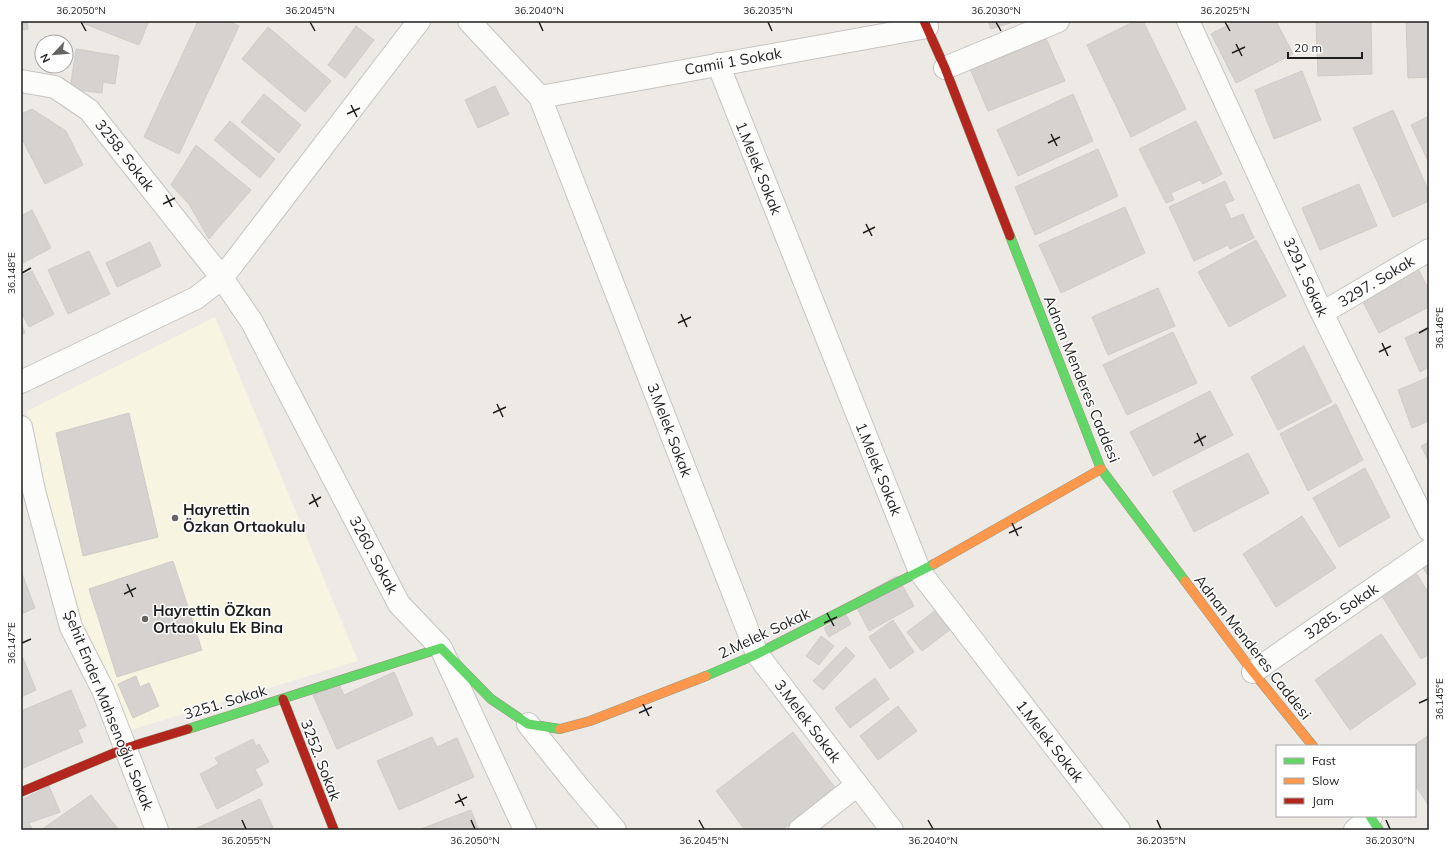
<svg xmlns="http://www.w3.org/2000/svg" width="1450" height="851" font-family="Mulish,sans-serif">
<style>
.education{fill:#f7f4e1}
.building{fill:#d5d2cf;stroke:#d0cbc7}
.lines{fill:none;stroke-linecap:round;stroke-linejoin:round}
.street-casing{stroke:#c5c4c2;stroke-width:24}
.fast-casing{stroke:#97967e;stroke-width:10}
.slow-casing{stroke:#97967e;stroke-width:10}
.jam-casing{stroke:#97967e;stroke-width:10}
.street{stroke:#fcfcfb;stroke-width:22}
.fast{stroke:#63d668;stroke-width:9}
.slow{stroke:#ff974d;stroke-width:9}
.jam{stroke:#b3261e;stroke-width:9}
.ticks{fill:none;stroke:#1e1e1e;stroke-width:1.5}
.poi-dot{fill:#666564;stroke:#fff;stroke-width:1.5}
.labels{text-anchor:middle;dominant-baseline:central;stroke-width:3;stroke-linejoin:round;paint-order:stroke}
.street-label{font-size:15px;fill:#1e1e1e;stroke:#fff}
.poi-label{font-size:15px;font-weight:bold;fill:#1e1e1e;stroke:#fff;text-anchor:start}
.neatline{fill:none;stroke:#1e1e1e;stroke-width:1.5}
.ticks-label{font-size:10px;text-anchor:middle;fill:#1e1e1e}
</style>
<rect width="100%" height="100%" fill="#edeae6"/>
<path class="education" d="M215 317 358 661 124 732 78 625 27 411Z"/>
<path class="building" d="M21 21H27L28 29 21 30Z
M77 21H149L139 45Z
M198 21H229L239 26 179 154 144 137Z
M988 21H1016L991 29Z
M1135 21H1143L1186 109 1131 137 1087 45Z
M1235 21H1276L1293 54 1236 83 1211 34Z
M1316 21H1371L1372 74 1318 76Z
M1406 21H1429V77L1408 78Z
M356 26 374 40 345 78 328 65Z
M268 27 331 81 305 112 242 59Z
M1044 34 1065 81 988 111 968 64Z
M76 49 119 56 115 84 103 82 102 93 70 89Z
M1302 71 1321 120 1274 139 1255 90Z
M495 86 509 114 478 128 465 100Z
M264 94 301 125 279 153 241 122Z
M1073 94 1093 141 1018 176 997 130Z
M32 109 66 131 83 165 45 184 21 137V114Z
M1393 110 1429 192V201L1393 217 1353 128Z
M1429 116V163L1411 125Z
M230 121 275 159 260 178 214 140Z
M1196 121 1222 174 1203 184 1200 180 1171 193 1174 200 1166 203 1139 149Z
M196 145 251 190 209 239 189 204 171 185Z
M1098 149 1118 196 1035 235 1015 187Z
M1225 181 1234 200 1224 204 1231 219 1243 214 1254 238 1230 249 1228 245 1194 261 1169 207Z
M1359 184 1377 226 1320 250 1302 208Z
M1125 207 1145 253 1061 293 1039 245Z
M32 210 51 248 21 264V216Z
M1256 240 1286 296 1229 327 1198 272Z
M150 242 161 266 117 287 106 263Z
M89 251 110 294 68 314 48 270Z
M1418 269 1429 290V307L1379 333 1361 298Z
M32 271 54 314 29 327 21 312V276Z
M1158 288 1175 326 1108 355 1092 317Z
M21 323 25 333 21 335Z
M1429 327V367L1420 372 1405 338Z
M1173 332 1197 383 1127 415 1103 365Z
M1304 346 1332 402 1278 430 1251 377Z
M1429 377V421L1412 428 1398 390Z
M1210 391 1233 435 1153 476 1130 432Z
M1336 404 1363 460 1308 491 1280 434Z
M129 413 158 537 83 556 56 433Z
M1429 442V462L1421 446Z
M1248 453 1269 493 1194 532 1173 491Z
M1365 468 1390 517 1339 547 1313 498Z
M1302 516 1336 568 1276 607 1243 554Z
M1429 560V577L1421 565Z
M173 561 202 650 117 677 89 589Z
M21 571 35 608 21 614Z
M1417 574 1429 594V654L1421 659 1382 596Z
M897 576 914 606 869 631 853 600Z
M936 610 951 629 922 651 907 632Z
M846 615 851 624 829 637 824 628Z
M893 620 914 652 890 669 869 637Z
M1381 634 1416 684 1350 730 1315 680Z
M821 636 834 646 819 665 806 656Z
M846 647 855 656 823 690 813 681Z
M21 653 36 690 21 697Z
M394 672 413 715 337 749 313 695 339 684 344 695Z
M136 676 140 687 149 683 159 706 133 718 118 684Z
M875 678 889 699 850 728 835 708Z
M71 690 86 726 78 730 83 742 21 769V711Z
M898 706 917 731 878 760 860 736Z
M793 732 836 789 782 830H745L716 791Z
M1429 735V806L1415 785V746H1413Z
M432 737 437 747 457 738 474 777 399 810 377 761Z
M253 739 256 746 259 744 269 762 255 769 263 785 217 809 200 774 219 764 215 758Z
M49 786 60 812 29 823 33 830H21V800Z
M91 795 119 830H41Z
M260 799 274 830H196L195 829Z
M471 810 479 830H418Z"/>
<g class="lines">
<defs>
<path id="street" d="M469 21 540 97 757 654 892 830
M1188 21 1322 313 1429 530
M718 64 920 572 1119 830
M945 68 1058 21
M21 81 55 87 89 110 222 278 252 322 399 604 441 648 525 830
M540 97 927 27
M1322 313 1429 250
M21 382 196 298 222 278 419 21
M21 427 34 491 71 627 103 690 157 830
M1253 672 1429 550
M528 724 580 789 615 830
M800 830 857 785
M1355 830 1371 817"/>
<path id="fast" d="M1010 236 1101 469 1185 581
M706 676 757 654 934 564
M188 729 441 648 491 699 528 724 560 729
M1370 816 1379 830"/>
<path id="slow" d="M934 564 1101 469
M1185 581 1253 672 1313 746
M560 729 590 721 706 676"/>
<path id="jam" d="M924 21 945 68 1010 236
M283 699 334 830
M21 792 126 748 188 729"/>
</defs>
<use href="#street" class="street-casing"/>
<use href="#fast" class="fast-casing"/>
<use href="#slow" class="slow-casing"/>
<use href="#jam" class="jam-casing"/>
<use href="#street" class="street"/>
<use href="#fast" class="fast"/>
<use href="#slow" class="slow"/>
<use href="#jam" class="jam"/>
</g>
<path class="ticks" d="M81 22 86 31M310 22 315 31M539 22 543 31M768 22 772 31M996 22 1001 31M1225 22 1230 31M1236 44 1242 56M1232 53 1245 47M351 105 357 117M347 114 360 108M1051 134 1057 146M1048 143 1060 137M166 195 172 207M163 204 175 198M866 224 872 236M863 233 875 227M22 273 31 268M681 314 687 327M678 323 691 317M1419 333 1428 328M1382 343 1388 356M1379 352 1391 346M497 404 503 417M493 413 506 407M1197 433 1203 446M1194 443 1206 436M312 494 318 507M309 504 321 497M1012 523 1018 536M1009 533 1022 527M127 584 133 597M124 594 136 588M827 613 834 626M824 623 837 617M22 643 31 639M1419 703 1428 699M643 704 649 716M639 713 652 707M458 794 464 806M455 803 467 797M242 820 246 829M471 820 475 829M699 820 704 829M928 820 933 829M1157 820 1161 829M1386 820 1390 829"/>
<g class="poi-dot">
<circle cx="175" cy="518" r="4"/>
<circle cx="145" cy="619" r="4"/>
</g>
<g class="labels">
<g class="street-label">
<text transform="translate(733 61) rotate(-10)">Camii 1 Sokak</text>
<text transform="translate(125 155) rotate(52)">3258. Sokak</text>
<text transform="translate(759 168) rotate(68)">1.Melek Sokak</text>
<text transform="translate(1306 277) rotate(65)">3291. Sokak</text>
<text transform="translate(1376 281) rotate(-31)">3297. Sokak</text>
<text transform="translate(1082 379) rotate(68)">Adnan Menderes Caddesi</text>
<text transform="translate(670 430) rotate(69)">3.Melek Sokak</text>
<text transform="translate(879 469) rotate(68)">1.Melek Sokak</text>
<text transform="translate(374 555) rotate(62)">3260. Sokak</text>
<text transform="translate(1341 611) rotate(-35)">3285. Sokak</text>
<text transform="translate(764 633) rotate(-25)">2.Melek Sokak</text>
<text transform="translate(1253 647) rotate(52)">Adnan Menderes Caddesi</text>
<text transform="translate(225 702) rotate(-17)">3251. Sokak</text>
<text transform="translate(109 710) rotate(68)">Şehit Ender Mahsenoğlu Sokak</text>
<text transform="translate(808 721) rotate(53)">3.Melek Sokak</text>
<text transform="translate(1050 741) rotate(52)">1.Melek Sokak</text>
<text transform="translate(321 760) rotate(69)">3252. Sokak</text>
</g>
<g class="poi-label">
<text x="183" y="509">Hayrettin<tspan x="183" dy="17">Özkan Ortaokulu</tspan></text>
<text x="153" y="610">Hayrettin ÖZkan<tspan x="153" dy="17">Ortaokulu Ek Bina</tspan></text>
</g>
</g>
<rect width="1450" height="851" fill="none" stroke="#ffffff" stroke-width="44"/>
<rect x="1276" y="745" width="140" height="72" fill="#ffffff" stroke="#a5a5a5"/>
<rect x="1284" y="758" width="20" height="6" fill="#63d668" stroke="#a5a5a5"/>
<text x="1312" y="765" font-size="12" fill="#1e1e1e">Fast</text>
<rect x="1284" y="778" width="20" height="6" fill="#ff974d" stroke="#a5a5a5"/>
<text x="1312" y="785" font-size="12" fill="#1e1e1e">Slow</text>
<rect x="1284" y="798" width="20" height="6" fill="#b3261e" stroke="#a5a5a5"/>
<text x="1312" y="805" font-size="12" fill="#1e1e1e">Jam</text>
<g transform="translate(54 54) rotate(244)"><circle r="19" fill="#ffffff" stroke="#a5a5a5"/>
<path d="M0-3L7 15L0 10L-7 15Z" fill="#666564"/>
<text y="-6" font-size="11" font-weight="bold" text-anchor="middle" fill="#1e1e1e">N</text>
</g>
<path d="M1288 52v6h74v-6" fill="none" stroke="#1e1e1e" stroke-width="2"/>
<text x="1294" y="52" font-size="12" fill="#1e1e1e" stroke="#ffffff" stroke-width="3" paint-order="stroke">20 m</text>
<rect x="22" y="22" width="1406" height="807" class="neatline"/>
<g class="ticks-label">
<text x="81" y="14">36.2050°N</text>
<text x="310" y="14">36.2045°N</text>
<text x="539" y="14">36.2040°N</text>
<text x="768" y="14">36.2035°N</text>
<text x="996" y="14">36.2030°N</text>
<text x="1225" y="14">36.2025°N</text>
<text transform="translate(11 273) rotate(-90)" y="4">36.148°E</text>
<text transform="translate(1439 328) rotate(-90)" y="4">36.146°E</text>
<text transform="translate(11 643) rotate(-90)" y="4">36.147°E</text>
<text transform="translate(1439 699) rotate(-90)" y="4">36.145°E</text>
<text x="246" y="844">36.2055°N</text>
<text x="475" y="844">36.2050°N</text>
<text x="704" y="844">36.2045°N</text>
<text x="933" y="844">36.2040°N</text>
<text x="1161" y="844">36.2035°N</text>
<text x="1390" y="844">36.2030°N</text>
</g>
</svg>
